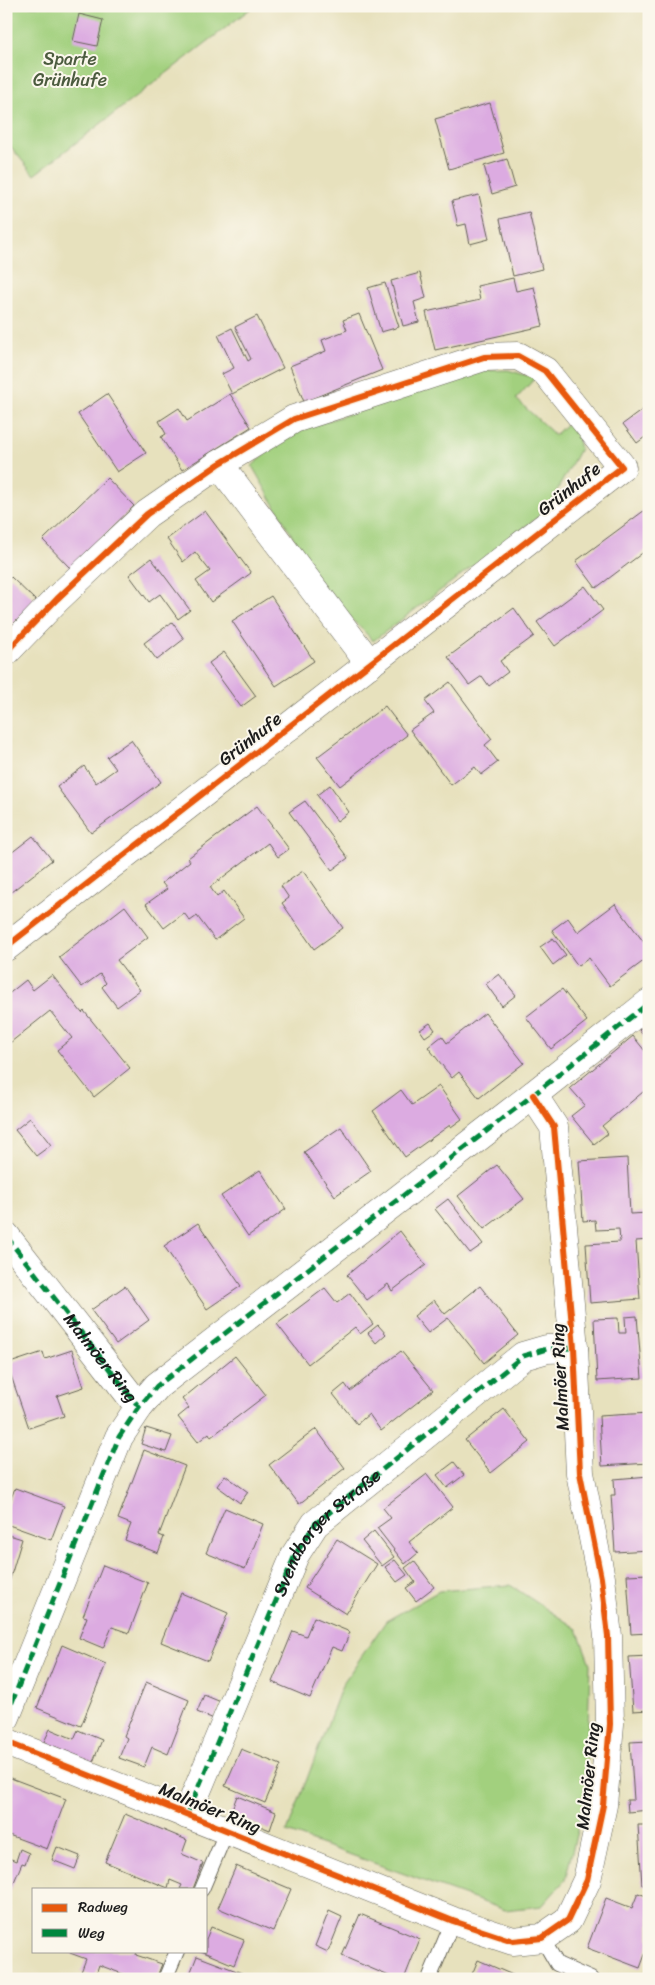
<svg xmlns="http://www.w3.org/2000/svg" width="655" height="1985" font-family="Sriracha,sans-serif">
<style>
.green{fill:#a2d07e;stroke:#5f764d}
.building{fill:#dcabe1}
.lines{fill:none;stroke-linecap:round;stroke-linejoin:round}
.service-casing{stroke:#636154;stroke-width:16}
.minor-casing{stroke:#636154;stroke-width:29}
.service{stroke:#fff;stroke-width:14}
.minor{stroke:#fff;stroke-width:28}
.quiet{stroke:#00873e;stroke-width:5;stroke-dasharray:10 5;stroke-linecap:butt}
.cycleway-casing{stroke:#fbf7ec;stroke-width:9}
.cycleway{stroke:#e8590c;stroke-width:6}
.labels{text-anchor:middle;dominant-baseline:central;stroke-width:4;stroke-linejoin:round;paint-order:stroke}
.park-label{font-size:18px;fill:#4b5b3e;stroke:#fbf7ec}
.street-label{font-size:18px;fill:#1c1c1c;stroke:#fbf7ec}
</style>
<rect width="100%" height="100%" fill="#fbf7ec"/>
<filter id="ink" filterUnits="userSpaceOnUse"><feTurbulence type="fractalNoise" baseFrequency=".02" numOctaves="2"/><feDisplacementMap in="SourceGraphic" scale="10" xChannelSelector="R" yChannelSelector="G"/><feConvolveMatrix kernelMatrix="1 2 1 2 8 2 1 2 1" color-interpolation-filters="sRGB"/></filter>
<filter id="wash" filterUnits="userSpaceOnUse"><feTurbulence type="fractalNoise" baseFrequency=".0096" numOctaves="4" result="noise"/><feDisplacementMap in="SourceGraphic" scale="20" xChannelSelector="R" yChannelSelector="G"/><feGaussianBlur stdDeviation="1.12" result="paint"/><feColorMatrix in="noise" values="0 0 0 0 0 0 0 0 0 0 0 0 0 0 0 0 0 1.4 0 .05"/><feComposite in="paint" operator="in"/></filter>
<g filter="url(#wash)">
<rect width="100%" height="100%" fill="#e7e1bd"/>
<path class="green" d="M6 6H254L34 175 6 141Z
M508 370 535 378 516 399 555 435 573 418 580 449 545 512 373 641 360 627 330 601 252 466 287 434 481 371Z
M510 1585 577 1629 590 1664 586 1795 565 1880 542 1906 505 1910 287 1832 343 1683 386 1621 439 1591Z"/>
<g id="blocks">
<path class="building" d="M79 14 103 20 97 46 73 41Z
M490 103 504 153 449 169 435 119Z
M507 159 515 187 492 194 484 166Z
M479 195 489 239 470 244 466 224 458 226 452 201Z
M529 212 542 269 513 276 500 219Z
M420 273 426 298 414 302 419 322 403 326 391 281Z
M513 278 516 291 534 287 543 326 435 350 426 312 480 300 477 286Z
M385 283 399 327 381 332 368 288Z
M359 314 382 370 304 402 290 366 326 351 322 340 347 330 343 320Z
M257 316 283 368 232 394 222 374 234 368 218 335 232 328 248 361 251 359 235 327Z
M107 394 146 453 117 472 78 414Z
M230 394 251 427 182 470 161 437 166 434 159 421 179 408 187 421Z
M649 405V434L637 443 623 424Z
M107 478 134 506 70 568 43 540Z
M649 507V548L596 588 576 561Z
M205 511 251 573 211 602 196 581 210 571 195 552 183 562 167 539Z
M151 558 190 610 178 619 160 594 149 602 129 575Z
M11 577 36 601 6 631V582Z
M585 586 603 610 555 646 537 622Z
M271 596 314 661 276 686 232 621Z
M514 608 534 636 500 661 508 672 489 686 482 676 469 685 448 657Z
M172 622 184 639 157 660 144 643Z
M224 652 256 696 241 707 209 663Z
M450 682 492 739 485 745 498 762 481 775 475 767 451 785 410 730 434 713 425 701Z
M385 706 407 735 340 786 317 757Z
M131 740 161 782 91 833 57 787 84 766 96 783 116 769 107 757Z
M330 785 349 812 337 821 317 795Z
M305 801 348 858 332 870 289 812Z
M257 806 289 849 278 857 268 843 210 887 217 897 224 891 244 918 215 940 197 916 190 921 184 913 164 928 146 904 167 889 162 883 190 861 188 858Z
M33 836 52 860 6 896V857Z
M303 871 343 928 314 949 282 903 289 898 281 886Z
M615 904 649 949V957L610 986 589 958 578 966 552 930 568 918 578 932Z
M125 906 148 937 117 960 140 990 117 1007 102 987 106 983 100 974 82 987 59 957Z
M553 938 566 955 553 965 540 947Z
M499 974 516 995 502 1006 486 984Z
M52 975 82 1013 84 1011 130 1068 94 1097 57 1050 72 1038 50 1011 6 1046V996L26 980 33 990Z
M562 989 587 1021 551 1049 526 1017Z
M485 1013 524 1063 479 1098 459 1072 452 1078 428 1047 442 1036 447 1043Z
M649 1022V1043L639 1030Z
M430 1023 435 1030 425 1037 420 1030Z
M633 1036 649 1056V1087L602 1126 608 1133 594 1144 571 1116 585 1105 570 1088Z
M439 1086 462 1119 451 1127 450 1125 405 1157 373 1111 401 1090 412 1105Z
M30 1118 51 1145 36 1156 15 1130Z
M341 1127 371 1171 335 1196 304 1152Z
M627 1158 630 1214 649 1213V1240L636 1241 640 1299 590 1303 586 1244 620 1242 619 1229 596 1230 595 1220 583 1221 579 1161Z
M497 1165 524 1199 484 1229 458 1196Z
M260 1170 286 1209 248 1236 221 1196Z
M448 1199 483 1244 470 1253 435 1209Z
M198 1223 241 1286 207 1309 164 1246Z
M400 1231 426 1265 392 1291 388 1284 367 1300 347 1275Z
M125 1286 149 1320 116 1344 91 1310Z
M480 1286 518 1335 484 1363 448 1318 428 1333 414 1316 434 1300 445 1314Z
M325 1288 337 1303 350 1293 373 1324 360 1334 355 1327 308 1364 277 1324Z
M637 1316 642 1378 597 1381 594 1319 618 1318 619 1333H626L625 1317Z
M378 1325 386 1334 376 1343 368 1333Z
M72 1350 84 1387 57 1396 64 1416 29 1428 7 1364 43 1352 45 1359Z
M401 1351 433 1390 381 1431 369 1414 357 1424 333 1394 345 1384 350 1391Z
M235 1356 266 1395 211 1437 209 1433 198 1442 178 1417 189 1408 182 1399Z
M504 1409 530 1442 491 1473 465 1440Z
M649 1413V1463L602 1466 599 1416Z
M146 1428 172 1436 166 1452 141 1444Z
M316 1429 345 1468 299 1504 269 1465Z
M144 1450 185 1466 159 1535 164 1537 158 1553 125 1540 131 1524 118 1519Z
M454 1462 464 1475 447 1488 437 1475Z
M427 1474 453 1507 409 1542 418 1553 405 1564 377 1528 391 1518 383 1508Z
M225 1475 248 1492 240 1503 217 1486Z
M649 1476V1550L615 1552 611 1495H615L614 1479Z
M15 1488 64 1506 51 1540 6 1524V1511Z
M225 1508 263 1524 245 1569 206 1553Z
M374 1531 394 1557 382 1566 362 1541Z
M6 1534 22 1539 7 1589H6Z
M337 1539 377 1564 346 1614 305 1588Z
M395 1560 407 1575 397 1582 385 1567Z
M414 1561 434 1587 416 1601 406 1588 415 1582 405 1568Z
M103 1565 148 1583 129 1633 112 1627 103 1648 79 1638 87 1617 83 1616Z
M649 1574V1633L631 1634 627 1575Z
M181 1593 228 1613 208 1661 161 1642Z
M314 1617 350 1632 342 1651 332 1647 310 1698 272 1682 293 1631 306 1636Z
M62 1645 106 1664 81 1726 37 1708Z
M649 1656V1710L633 1711 629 1657Z
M146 1682 189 1700 168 1754 152 1747 144 1767 119 1758 127 1738 124 1736Z
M204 1695 221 1702 214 1719 197 1712Z
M50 1729 74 1739 78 1730 102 1740 93 1762 44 1742Z
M649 1741V1810L628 1812 627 1800H634L630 1742Z
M241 1749 281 1765 265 1803 225 1786Z
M8 1777 66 1799 47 1849 6 1834V1782Z
M237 1796 276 1812 270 1830 230 1814Z
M125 1814 187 1840 182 1854 203 1863 193 1889H180L182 1885 170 1880 168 1888 105 1862Z
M638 1825H649V1884L642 1885Z
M57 1847 80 1856 75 1869 52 1860Z
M20 1849 29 1853 25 1864 22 1863 6 1901V1857L16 1861Z
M236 1866 291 1889 273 1931 218 1908Z
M638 1893 649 1897V1944L640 1968 587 1948 606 1898 632 1908Z
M329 1911 342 1917 328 1952 315 1946Z
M360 1914 420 1939 404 1979H396L342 1956Z
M211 1927 244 1940 234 1965 201 1951H206V1939Z
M70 1951H137L136 1955 162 1964 156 1979H136L99 1965 95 1977 81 1972 86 1959 70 1953Z
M197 1956 242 1973 239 1979H188Z
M478 1960 522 1979H470Z"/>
</g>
</g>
<g filter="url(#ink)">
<use href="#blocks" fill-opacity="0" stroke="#636154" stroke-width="1"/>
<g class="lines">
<defs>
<path id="service" d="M202 1889 227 1830
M542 1938 557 1964 591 1979
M165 1979 177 1951
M429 1979 453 1921"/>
<g id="minor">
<path d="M219 464 370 664"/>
<path d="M6 652 57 599 147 514 219 464 294 419 484 357 518 356 545 371 622 467 6 947"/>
<path id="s1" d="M6 1236 139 1407"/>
<path d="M6 1717 119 1437 139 1407 157 1386 533 1095 649 1003"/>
<path d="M6 1742 453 1921 513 1941 542 1938 568 1920 587 1880 603 1805 610 1724 608 1636 601 1578 580 1473 574 1348 554 1127 533 1095"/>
<path id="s2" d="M187 1815 295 1555 315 1524 523 1356 547 1349 574 1348"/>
</g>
</defs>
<use href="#service" class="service-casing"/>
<use href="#minor" class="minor-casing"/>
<use href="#service" class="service"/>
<use href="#minor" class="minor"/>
<path class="quiet" d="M6 1236 139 1407
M6 1717 119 1437 139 1407 157 1386 533 1095 649 1003
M187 1815 295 1555 315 1524 523 1356 547 1349 574 1348"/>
<defs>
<path id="cycleway" d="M6 652 57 599 147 514 219 464 294 419 484 357 518 356 545 371 622 467 6 947
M6 1742 453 1921 513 1941 542 1938 568 1920 587 1880 603 1805 610 1724 608 1636 601 1578 580 1473 574 1348 554 1127 533 1095"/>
</defs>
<use href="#cycleway" class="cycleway-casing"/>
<use href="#cycleway" class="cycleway"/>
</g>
</g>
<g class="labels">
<g class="park-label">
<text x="70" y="59">Sparte<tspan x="70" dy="21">Grünhufe</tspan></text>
</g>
<g class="street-label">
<text transform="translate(569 489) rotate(-38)">Grünhufe</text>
<text transform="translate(250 739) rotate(-38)">Grünhufe</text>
<text stroke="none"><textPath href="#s1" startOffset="154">Malmöer Ring</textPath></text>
<text transform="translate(560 1377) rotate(-93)">Malmöer Ring</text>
<text stroke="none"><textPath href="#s2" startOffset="319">Svendborger Straße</textPath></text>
<text transform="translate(588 1776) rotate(-84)">Malmöer Ring</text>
<text transform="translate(210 1808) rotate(22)">Malmöer Ring</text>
</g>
</g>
<rect width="655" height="1985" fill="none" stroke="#fbf7ec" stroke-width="25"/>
<rect x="32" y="1888" width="175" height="65" fill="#fbf7ec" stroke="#a29f99"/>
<rect x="42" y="1904" width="25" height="8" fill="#e8590c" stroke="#a29f99"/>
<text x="78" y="1912" font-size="15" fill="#1c1c1c">Radweg</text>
<rect x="42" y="1929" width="25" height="8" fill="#00873e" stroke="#a29f99"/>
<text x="78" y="1938" font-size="15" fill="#1c1c1c">Weg</text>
</svg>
